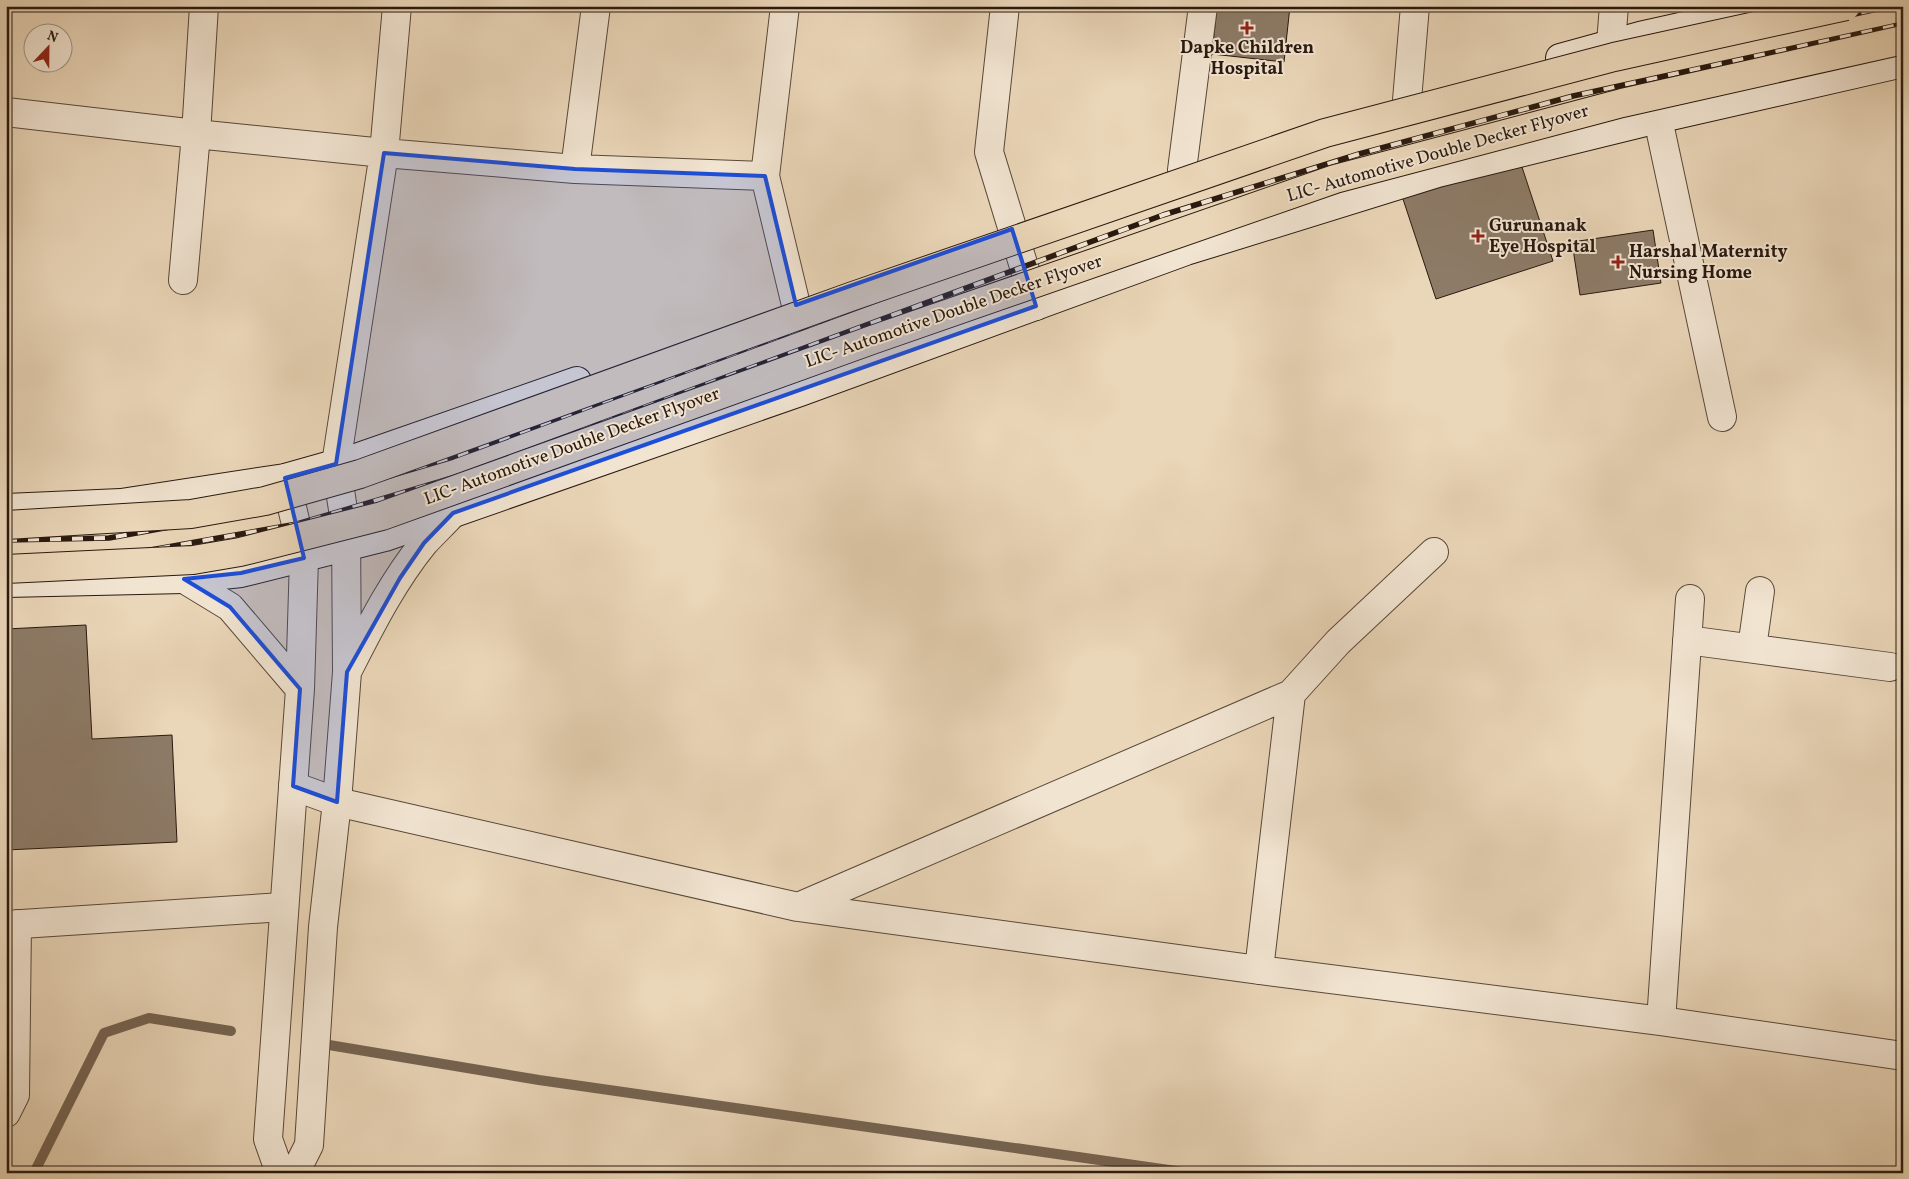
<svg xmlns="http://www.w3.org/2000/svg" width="1909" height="1179" font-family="Vollkorn,serif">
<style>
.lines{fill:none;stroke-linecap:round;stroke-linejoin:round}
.stream{stroke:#756452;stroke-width:10}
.building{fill:#8d7b67;stroke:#29190f}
.minor-casing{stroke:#594839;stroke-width:30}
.tertiary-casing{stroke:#594839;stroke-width:30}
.secondary-casing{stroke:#29190f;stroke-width:30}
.minor{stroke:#f1e4d1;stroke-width:28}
.tertiary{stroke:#f1e4d1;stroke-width:28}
.secondary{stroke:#f1e4d1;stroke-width:28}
.rail-casing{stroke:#29190f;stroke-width:5.5}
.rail{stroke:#f1e4d1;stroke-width:4;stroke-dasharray:11;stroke-linecap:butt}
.primary-bridge-casing{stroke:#29190f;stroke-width:30;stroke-linecap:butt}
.primary-bridge{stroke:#ead6b8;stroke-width:28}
.marked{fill:#1d4ed8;fill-opacity:0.2;stroke:#1d4ed8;stroke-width:4;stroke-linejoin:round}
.poi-dot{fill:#8f2418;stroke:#f1e4d1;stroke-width:2}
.labels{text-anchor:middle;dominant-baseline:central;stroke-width:4;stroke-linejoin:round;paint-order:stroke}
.poi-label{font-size:18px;font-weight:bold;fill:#29190f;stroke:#f1e4d1;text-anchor:start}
.street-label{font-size:18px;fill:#29190f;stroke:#f1e4d1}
</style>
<rect width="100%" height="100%" fill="#ead6b8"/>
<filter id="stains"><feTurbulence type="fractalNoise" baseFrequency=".004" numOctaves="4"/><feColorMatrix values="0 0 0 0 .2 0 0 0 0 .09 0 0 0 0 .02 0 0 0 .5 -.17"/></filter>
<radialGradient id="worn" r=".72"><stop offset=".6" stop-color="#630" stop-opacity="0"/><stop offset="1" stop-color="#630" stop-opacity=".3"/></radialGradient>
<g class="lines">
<path class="stream" d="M329 1045 539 1080 1190 1173
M34 1173 104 1033 149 1018 231 1031"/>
</g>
<path class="building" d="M1217 6H1290L1284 62 1212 54Z
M1518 155 1553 261 1436 299 1401 193Z
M1653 230 1661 283 1580 295 1572 242Z
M86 625 92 739 172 735 177 842 6 850V629Z"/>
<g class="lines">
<defs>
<path id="minor" d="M204 6 196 134 384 153 336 464
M397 6 384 153 575 169
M596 6 575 169 765 176
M785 6 765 176 796 305
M1005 6 989 152 1036 306
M1611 43 1614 6
M1407 100 1415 6
M6 112 196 134 183 280
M1658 119 1722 417
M1182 170 1203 6
M1687 640 1890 667
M1752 648 1760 591
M293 786 337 802 798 907 1259 970 1661 1021 1903 1056
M798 907 1291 694 1338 642 1434 552
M6 925 283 907
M1259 970 1291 694
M1661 1021 1690 599
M6 1113 15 1095 17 924"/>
<path id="tertiary" d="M184 579 230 607 300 689
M349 668C371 625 393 581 424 543 433 533 444 523 453 513
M280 1173 268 1139 300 689 304 558 285 478
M295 1173 309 1145 323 927 337 802 347 672 346 529 336 464"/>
<path id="secondary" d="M1560 58 1640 36 1774 6
M6 508 121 503 285 478 356 458 577 381
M6 583 184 579 241 573 385 537 800 392 1186 251 1438 173 1658 119 1903 63"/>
</defs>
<use href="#minor" class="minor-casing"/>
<use href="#tertiary" class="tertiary-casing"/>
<use href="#secondary" class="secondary-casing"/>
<use href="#minor" class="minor"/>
<use href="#tertiary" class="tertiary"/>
<use href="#secondary" class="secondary"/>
<defs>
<path id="rail" d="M6 540 109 538 292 505 453 457 1157 197 1354 135 1568 77 1891 6
M6 560 111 557 297 524 459 476 1163 215 1359 154 1573 96 1903 24"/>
</defs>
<use href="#rail" class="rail-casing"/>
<use href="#rail" class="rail"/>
<defs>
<path id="primary-bridge" d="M6 525 191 514 265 501 360 474 850 297 1325 133 1614 57 1846 6
M6 569 193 560 240 552 382 516 872 340 1335 179 1622 103 1903 40"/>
</defs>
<use href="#primary-bridge" class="primary-bridge-casing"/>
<use href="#primary-bridge" class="primary-bridge"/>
</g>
<path class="marked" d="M384 153 575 169 765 176 796 305 1012 229 1036 306 453 513 424 543 400 578 347 672 337 802 293 786 300 689 230 607 184 579 241 573 304 558 285 478 336 464Z"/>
<g class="poi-dot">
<path d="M1244.5 20.5h5v5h5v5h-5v5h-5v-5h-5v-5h5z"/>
<path d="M1475.5 228.5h5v5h5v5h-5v5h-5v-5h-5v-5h5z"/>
<path d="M1615.5 254.5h5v5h5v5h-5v5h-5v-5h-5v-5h5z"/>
</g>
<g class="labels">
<g class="poi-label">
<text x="1247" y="48" text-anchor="middle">Dapke Children<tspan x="1247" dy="21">Hospital</tspan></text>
<text x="1489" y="226">Gurunanak<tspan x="1489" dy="21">Eye Hospital</tspan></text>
<text x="1629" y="252">Harshal Maternity<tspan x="1629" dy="21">Nursing Home</tspan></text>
</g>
<g class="street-label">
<text transform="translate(1438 154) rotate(-16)">LIC- Automotive Double Decker Flyover</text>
<text transform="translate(954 312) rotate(-19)">LIC- Automotive Double Decker Flyover</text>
<text transform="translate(572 447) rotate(-20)">LIC- Automotive Double Decker Flyover</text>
</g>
</g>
<rect width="1909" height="1179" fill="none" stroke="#ead6b8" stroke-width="25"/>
<rect x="8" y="8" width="1894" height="1164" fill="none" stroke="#29190f" stroke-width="2.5"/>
<rect x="12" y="12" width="1884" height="1154" fill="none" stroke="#29190f"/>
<g transform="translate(48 48) rotate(22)"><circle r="24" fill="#f1e4d1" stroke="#a19383"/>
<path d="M0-4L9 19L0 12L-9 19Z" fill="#8f2418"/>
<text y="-8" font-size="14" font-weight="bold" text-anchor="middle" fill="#29190f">N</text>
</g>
<rect width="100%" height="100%" filter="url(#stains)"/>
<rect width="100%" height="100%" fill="url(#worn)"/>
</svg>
